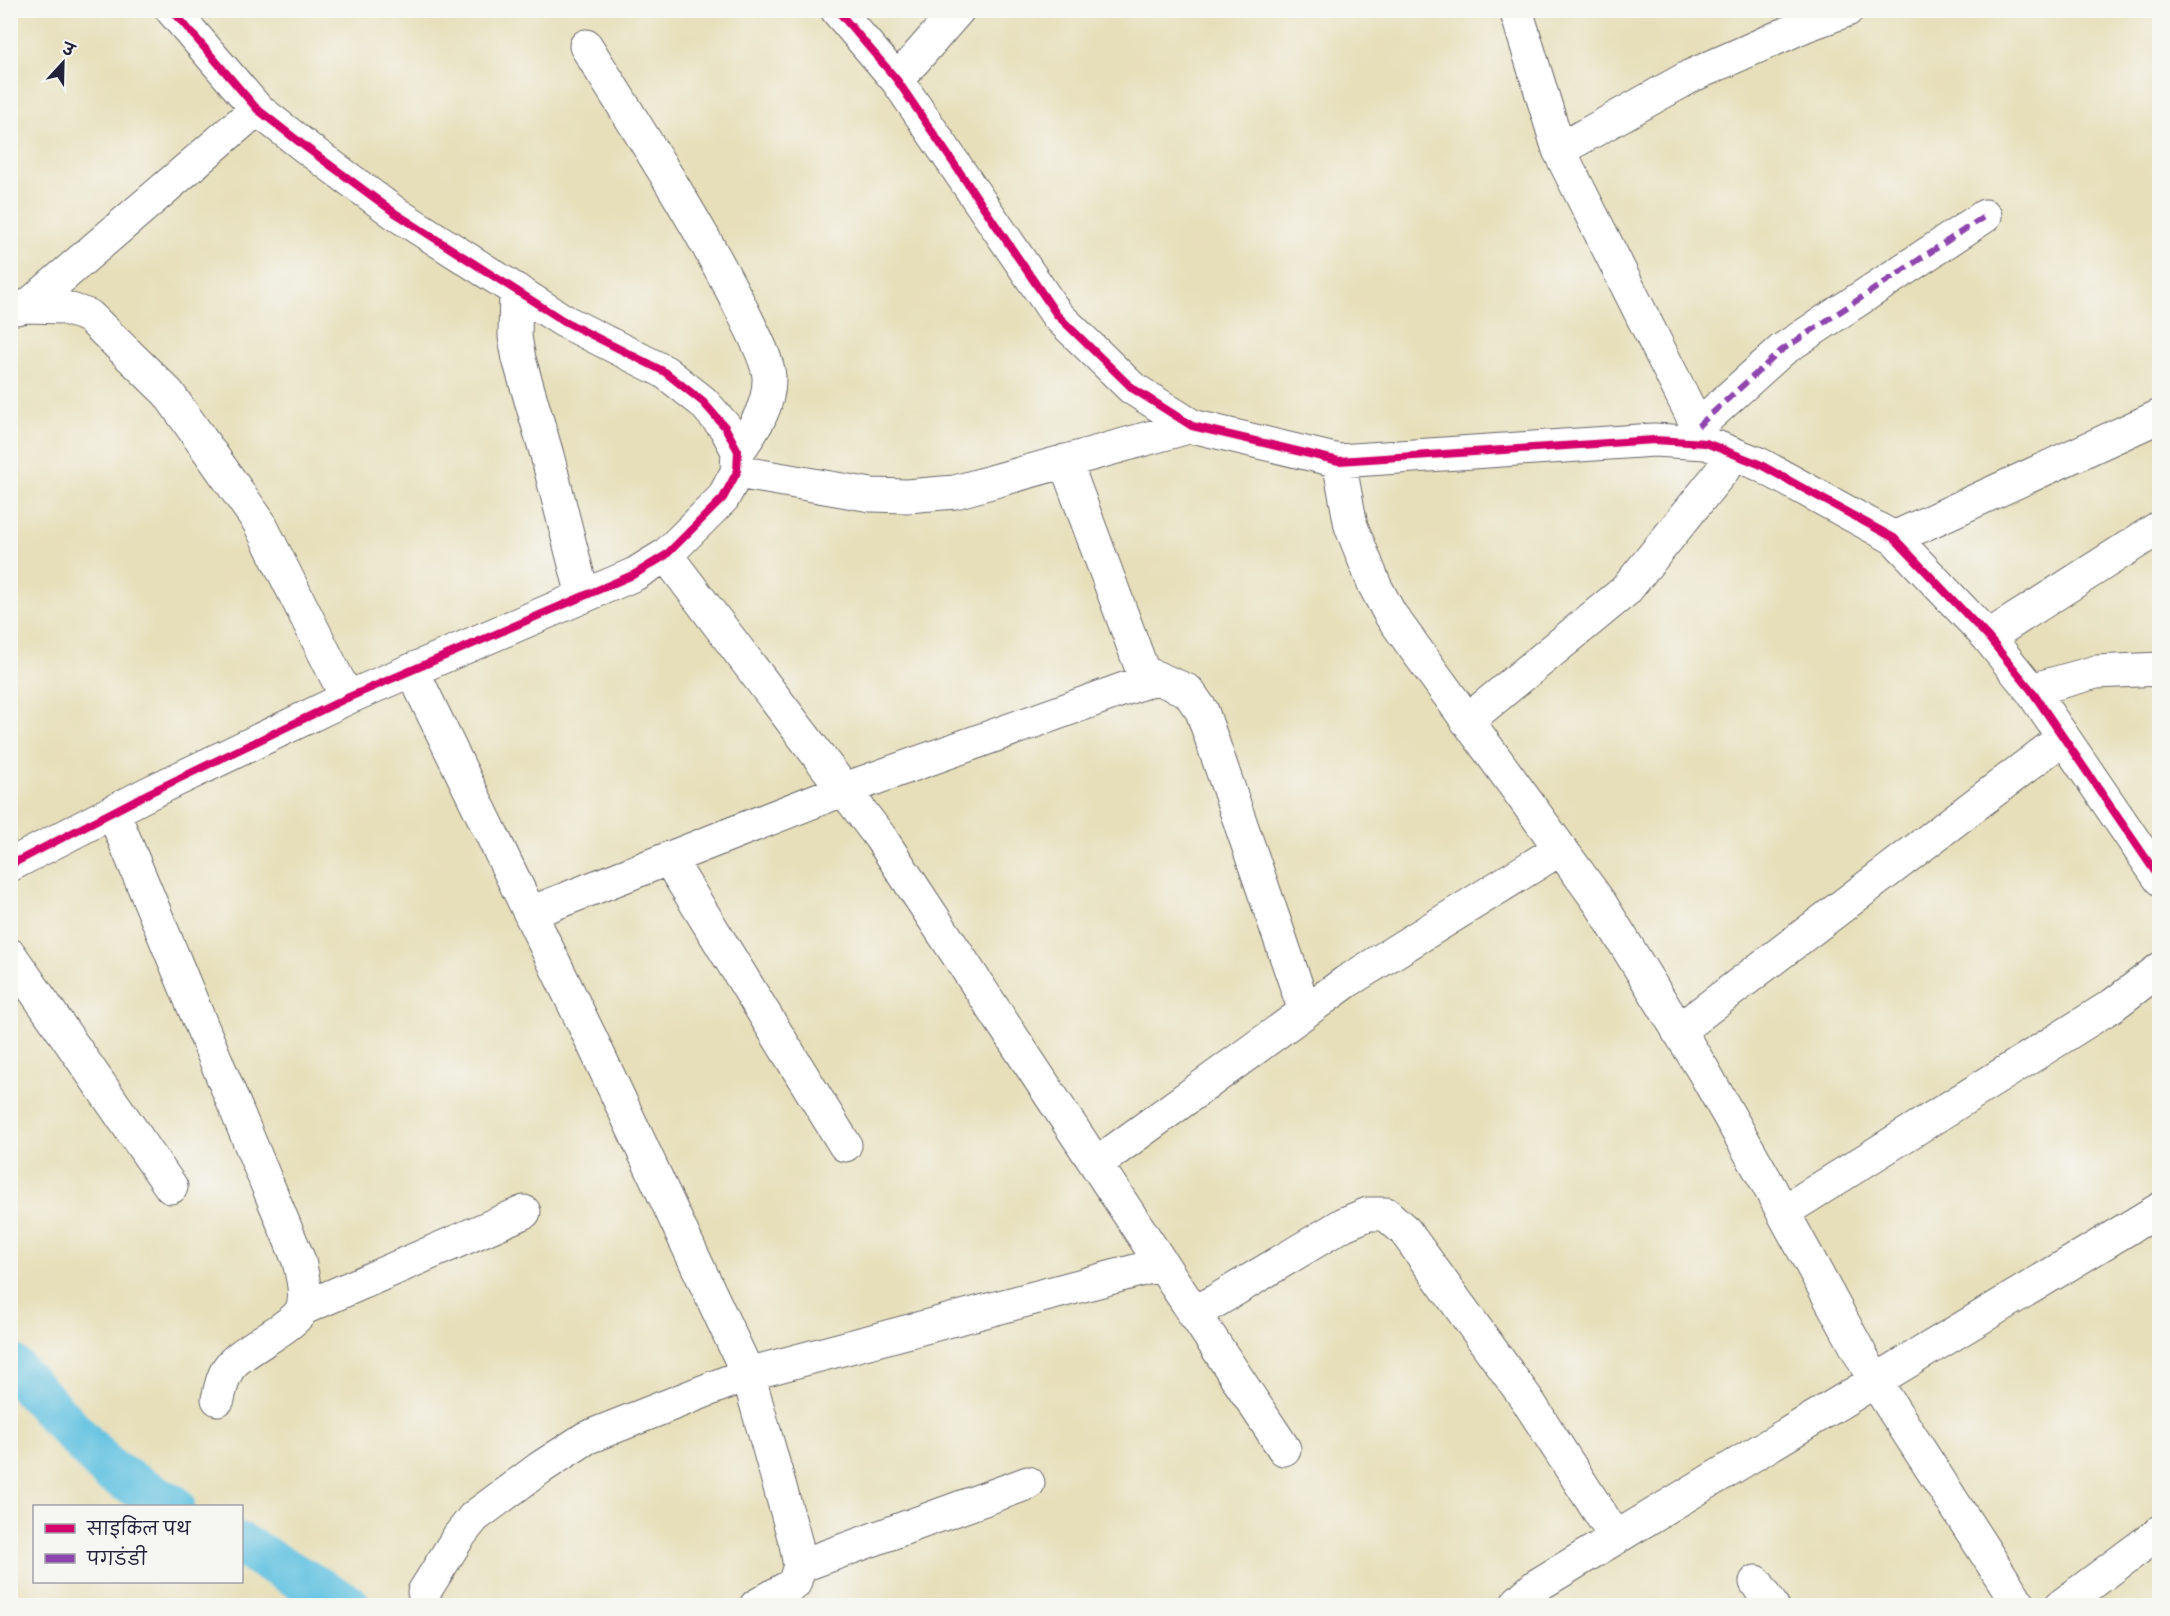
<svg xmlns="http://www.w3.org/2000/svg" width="2170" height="1616" font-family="Sriracha,'Playpen Sans Deva',sans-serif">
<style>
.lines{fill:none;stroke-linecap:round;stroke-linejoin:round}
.canal{stroke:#63c2e1;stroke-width:44}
.minor-casing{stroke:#676467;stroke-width:35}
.minor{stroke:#fff;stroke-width:33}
.quiet{stroke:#8e44ad;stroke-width:6;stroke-dasharray:12 6;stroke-linecap:butt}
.cycleway-casing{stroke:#f6f6f2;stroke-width:11}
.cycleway{stroke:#d6006c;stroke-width:8}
</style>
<rect width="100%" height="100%" fill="#f6f6f2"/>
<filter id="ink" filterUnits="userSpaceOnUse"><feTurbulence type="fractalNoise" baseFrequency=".0167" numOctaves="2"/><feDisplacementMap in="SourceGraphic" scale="12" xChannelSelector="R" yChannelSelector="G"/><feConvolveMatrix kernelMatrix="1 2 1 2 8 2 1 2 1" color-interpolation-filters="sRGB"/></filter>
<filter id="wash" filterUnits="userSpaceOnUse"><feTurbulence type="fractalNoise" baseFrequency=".008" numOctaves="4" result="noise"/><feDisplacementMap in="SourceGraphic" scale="24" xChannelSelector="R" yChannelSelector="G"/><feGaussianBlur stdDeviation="1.35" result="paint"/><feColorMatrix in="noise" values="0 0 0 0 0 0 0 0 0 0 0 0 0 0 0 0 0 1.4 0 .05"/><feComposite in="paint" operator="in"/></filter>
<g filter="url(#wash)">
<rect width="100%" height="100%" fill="#e7dfba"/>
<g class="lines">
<path class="canal" d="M10 1365 110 1471 173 1506
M242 1545 349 1606"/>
</g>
</g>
<g filter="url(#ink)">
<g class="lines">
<defs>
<path id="minor" d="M837 10 897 80 1057 315 1132 388 1192 426 1339 461 1654 440 1706 443 1759 464 1894 538 1988 637 2031 690 2160 879
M1516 10 1559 150 1706 443
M586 46C640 133 696 218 742 310 750 327 768 359 769 377 770 406 754 429 738 451
M897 80 958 10
M1559 150 1691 76 1806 25 1847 10
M516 290 515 337 519 359 547 455 583 596
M28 306 257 109
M10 309 28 306 62 307 89 316 168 393 259 522 347 698
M1698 426 1782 350 1985 216
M1065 461 1143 672 1188 691 1202 711 1305 1011
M1339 461 1351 526 1375 586 1390 614 1600 903 1703 1070 1765 1179 1875 1381 2020 1606
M737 472 871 495 907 496 955 492 1192 426
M1894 538 2160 416
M666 555 880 837 1284 1449
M1988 637 2160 527
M412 670 592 1041 748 1374 796 1544 800 1566 794 1584 756 1606
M2031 690 2096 672 2160 669
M1467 721 1625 591 1735 455
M113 812 299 1261C302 1276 307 1291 303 1307 298 1325 245 1348 231 1365 223 1374 221 1387 218 1399
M669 859 845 1145
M10 865 149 793 347 698 635 574 666 555 723 498 737 472 738 451 725 427 703 402 665 372 564 321 395 213 307 148 257 109 172 10
M530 913 845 789 1155 678
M10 955 171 1187
M1678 1031 2063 738
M1096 1164 1346 982 1560 849
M1783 1212 2113 1005 2160 969
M302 1309 524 1212
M1194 1314 1344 1224 1368 1214H1386L1405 1231 1526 1398 1616 1538
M800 1566 1028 1483
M1756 1582 1772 1606
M424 1592 459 1536 474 1517 540 1468 586 1438 748 1374 1162 1264
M1517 1606 1518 1602 1536 1586 2160 1209
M2061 1606 2160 1532"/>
</defs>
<use href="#minor" class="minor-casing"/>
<use href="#minor" class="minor"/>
<path class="quiet" d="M1698 426 1782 350 1985 216"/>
<defs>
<path id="cycleway" d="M837 10 897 80 1057 315 1132 388 1192 426 1339 461 1654 440 1706 443 1759 464 1894 538 1988 637 2031 690 2160 879
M10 865 149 793 347 698 635 574 666 555 723 498 737 472 738 451 725 427 703 402 665 372 564 321 395 213 307 148 257 109 172 10"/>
</defs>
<use href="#cycleway" class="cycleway-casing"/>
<use href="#cycleway" class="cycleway"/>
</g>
</g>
<rect width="2170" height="1616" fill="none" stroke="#f6f6f2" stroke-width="36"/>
<rect x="33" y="1505" width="210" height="78" fill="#f6f6f2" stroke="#a1a1a9" stroke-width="1.5"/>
<rect x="45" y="1524" width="30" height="9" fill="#d6006c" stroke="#a1a1a9" stroke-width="1.5"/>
<text x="87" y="1535" font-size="18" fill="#22223b">साइकिल पथ</text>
<rect x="45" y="1554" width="30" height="9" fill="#8e44ad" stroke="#a1a1a9" stroke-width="1.5"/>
<text x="87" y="1565" font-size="18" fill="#22223b">पगडंडी</text>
<g transform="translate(63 63) rotate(22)" stroke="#f6f6f2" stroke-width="4.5" paint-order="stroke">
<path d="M0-4.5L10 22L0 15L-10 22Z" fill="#22223b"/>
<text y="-9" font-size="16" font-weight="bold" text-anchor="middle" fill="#22223b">उ</text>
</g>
</svg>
